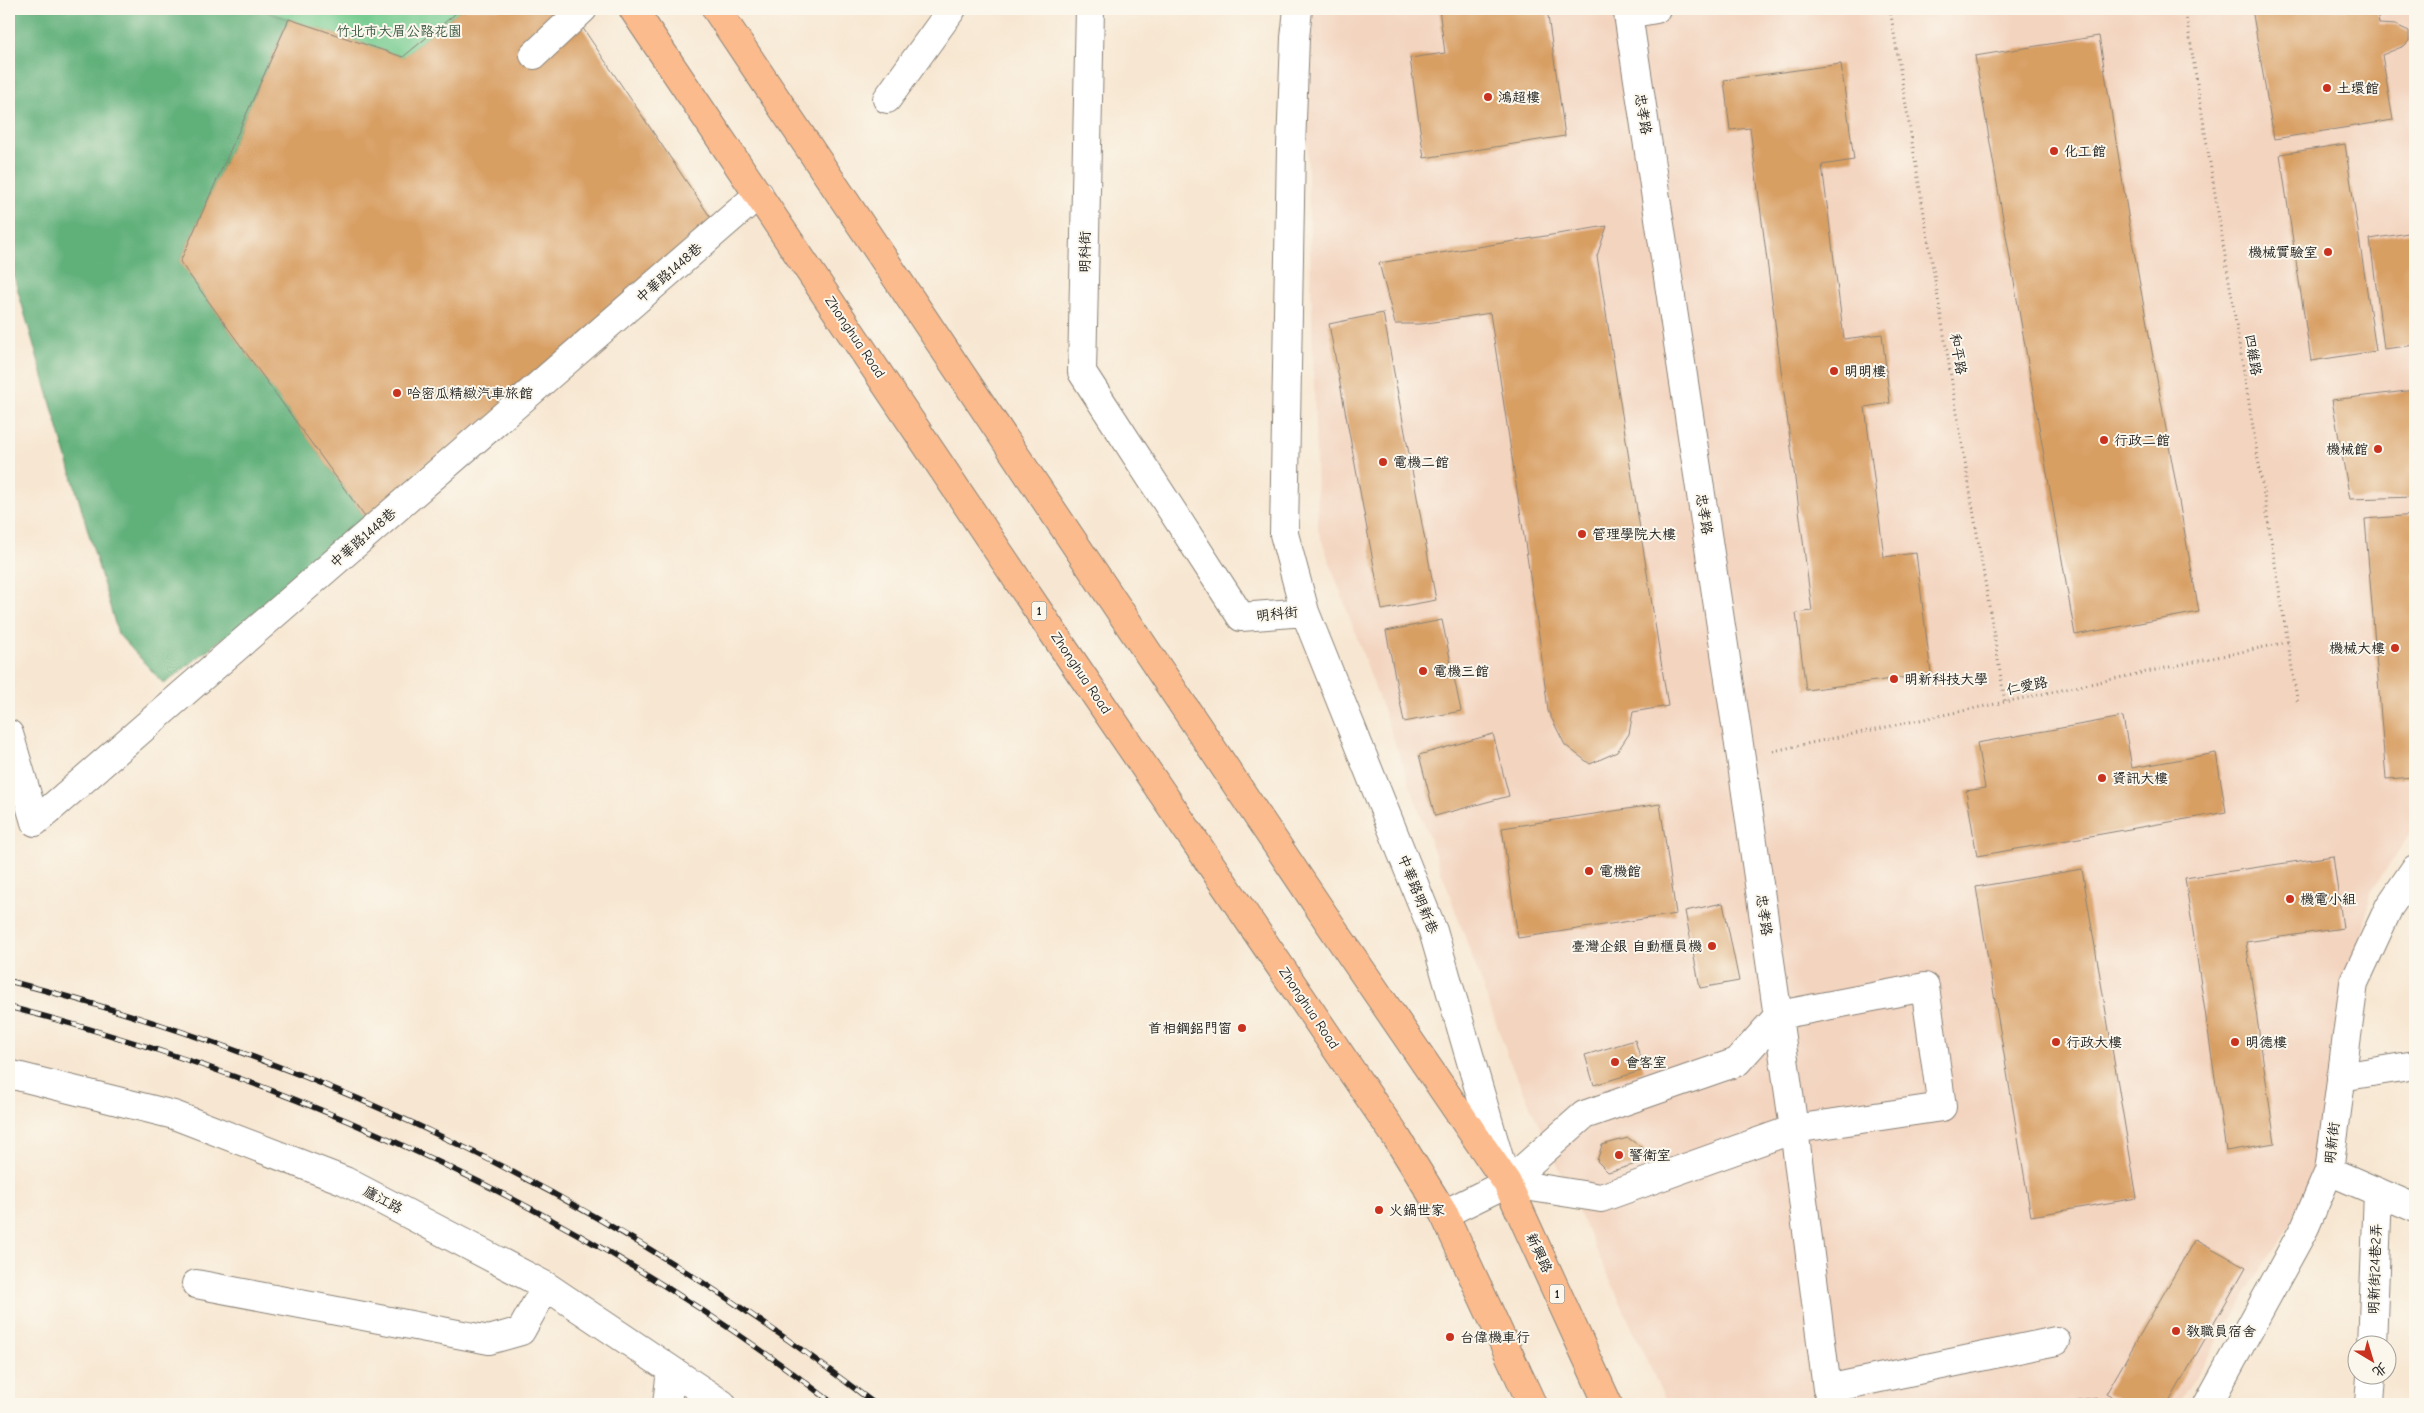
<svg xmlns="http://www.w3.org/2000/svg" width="2424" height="1413" font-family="'Comic Neue','LXGW WenKai TC',sans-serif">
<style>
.built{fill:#f3d4bf}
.green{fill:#76cc90;stroke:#497456}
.forest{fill:#60b07a;stroke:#3e664b}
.building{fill:#d89f63}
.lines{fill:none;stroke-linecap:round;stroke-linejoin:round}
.minor-casing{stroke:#8a8277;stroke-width:30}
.major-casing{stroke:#8a8277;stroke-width:30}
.path{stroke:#8a8277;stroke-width:3;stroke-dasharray:1 4;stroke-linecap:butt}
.minor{stroke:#fff;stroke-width:28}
.major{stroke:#fbbb8d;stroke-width:28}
.rail-casing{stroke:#1c1c1c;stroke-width:5.5}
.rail{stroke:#fbf7ec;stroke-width:4;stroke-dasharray:11;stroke-linecap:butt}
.poi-dot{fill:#c8321e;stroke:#fbf7ec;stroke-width:2}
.labels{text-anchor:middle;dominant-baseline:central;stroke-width:4;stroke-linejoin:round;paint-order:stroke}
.shield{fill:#fbf7ec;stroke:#5f5e5a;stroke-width:1}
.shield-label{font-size:12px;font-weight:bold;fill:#1c1c1c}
.park-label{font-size:14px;fill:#3c5a45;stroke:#fbf7ec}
.poi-label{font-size:14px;fill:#1c1c1c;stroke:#fbf7ec;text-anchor:start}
.street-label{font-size:14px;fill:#1c1c1c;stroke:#fbf7ec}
</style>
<rect width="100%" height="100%" fill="#fbf7ec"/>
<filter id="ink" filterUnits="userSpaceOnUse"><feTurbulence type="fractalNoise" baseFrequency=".02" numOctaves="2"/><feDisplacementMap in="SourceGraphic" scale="10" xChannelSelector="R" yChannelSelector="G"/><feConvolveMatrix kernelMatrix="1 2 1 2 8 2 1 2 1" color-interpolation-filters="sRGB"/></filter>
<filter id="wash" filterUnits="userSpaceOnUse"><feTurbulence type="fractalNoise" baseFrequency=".0096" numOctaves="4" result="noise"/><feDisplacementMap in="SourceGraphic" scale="20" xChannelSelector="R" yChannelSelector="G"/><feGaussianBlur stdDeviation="1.12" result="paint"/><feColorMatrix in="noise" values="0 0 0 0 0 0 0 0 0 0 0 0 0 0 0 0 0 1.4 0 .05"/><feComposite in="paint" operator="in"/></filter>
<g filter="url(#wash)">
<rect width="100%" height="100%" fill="#f7e7d2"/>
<path class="built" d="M1309 9H2415V828L2370 892 2323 1171 2179 1404H1667L1510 1062 1318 530 1304 36Z"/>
<path class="green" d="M258 9H461L403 57Z"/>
<path class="forest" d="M9 9H258L289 19 180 262 370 524 164 684 118 634 9 260Z"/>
<g id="blocks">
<path class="building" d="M461 9H570L713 221 370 524 180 262 289 19 403 57Z
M1439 9H1547L1565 136 1424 158 1410 58 1445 53Z
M2252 9H2377L2379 24 2396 25 2409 31V41L2404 46 2382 55 2393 120 2274 139Z
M2099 36 2133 246 2199 612 2075 635 1975 56Z
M1841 64 1854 160 1822 165 1844 339 1882 334 1890 403 1865 407 1884 557 1916 553 1931 674 1806 690 1796 613 1812 611 1750 128 1730 130 1724 80Z
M2345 144 2376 351 2311 361 2280 154Z
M1607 226 1597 256 1668 706 1633 712 1629 734 1617 752 1590 764 1565 745 1548 711 1539 635 1490 313 1421 324H1395L1379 263Z
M2415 232V345L2384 349 2370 239Z
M1383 313 1436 600 1382 610 1329 324Z
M2415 390V497L2350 499 2332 400Z
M2415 515V777L2386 779 2365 519Z
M1442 620 1461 711 1404 722 1386 631Z
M2123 717 2132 768 2216 753 2226 812 1977 856 1966 791 1985 788 1977 743Z
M1493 734 1509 796 1435 816 1419 755Z
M1660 804 1676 914 1518 938 1502 828Z
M2333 856 2343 928 2246 942 2275 1143 2226 1151 2185 878Z
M2082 869 2137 1198 2031 1216 1976 887Z
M1723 903 1739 981 1700 988 1685 911Z
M1635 1040 1644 1070 1594 1085 1585 1055Z
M1628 1138 1644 1149 1633 1165 1608 1172 1597 1161 1602 1145Z
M2195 1239 2246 1267 2168 1404H2123L2106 1394Z
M2097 1398 2098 1404H2067V1403Z"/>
</g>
</g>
<g filter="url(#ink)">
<use href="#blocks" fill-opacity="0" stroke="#8a8277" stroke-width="1"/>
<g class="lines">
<defs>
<path id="minor" d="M1090 9 1082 372 1241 617 1305 612
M1298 9 1295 38 1291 147 1284 534 1305 612 1433 931 1504 1175
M534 55 583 9
M887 99 952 9
M9 734 35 822 759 194
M9 1074 174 1115 345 1181 546 1286 722 1404
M2341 1077 2415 1065
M2329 1171 2415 1208
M1507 1183 1601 1198 1794 1129 1741 758 1628 14 1656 9
M1444 1214 1507 1183 1584 1115 1737 1062 1779 1015 1925 987 1942 1107 1794 1129 1827 1389 2056 1341
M196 1284 489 1340 521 1331 546 1286
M2372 1346 2378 1192
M667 1404 671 1370
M2208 1404 2305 1227 2329 1171 2354 983 2389 907 2415 869
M2369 1404 2371 1376"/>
<path id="major" d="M633 9 1062 646 1397 1138 1444 1214 1532 1404
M716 9 1340 939 1507 1183 1608 1404"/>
</defs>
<use href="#minor" class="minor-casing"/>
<use href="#major" class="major-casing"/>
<path class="path" d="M1890 9 2005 702
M2185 9 2298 705
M1773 751 2288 642"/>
<use href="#minor" class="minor"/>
<use href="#major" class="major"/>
<defs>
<path id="rail" d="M9 981C331 1063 611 1201 875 1404
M9 1007C307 1083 590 1216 834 1404"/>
</defs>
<use href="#rail" class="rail-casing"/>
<use href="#rail" class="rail"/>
</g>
</g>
<g class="poi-dot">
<circle cx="2327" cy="88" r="5"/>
<circle cx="1488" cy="97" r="5"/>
<circle cx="2054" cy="151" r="5"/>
<circle cx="2328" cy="252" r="5"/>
<circle cx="1834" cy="371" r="5"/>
<circle cx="397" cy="393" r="5"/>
<circle cx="2104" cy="440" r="5"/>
<circle cx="2378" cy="449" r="5"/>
<circle cx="1383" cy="462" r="5"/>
<circle cx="1582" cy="534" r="5"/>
<circle cx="2395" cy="648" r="5"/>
<circle cx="1423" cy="671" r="5"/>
<circle cx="1894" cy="679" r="5"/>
<circle cx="2102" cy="778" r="5"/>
<circle cx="1589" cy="871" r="5"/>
<circle cx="2290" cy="899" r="5"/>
<circle cx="1712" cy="946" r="5"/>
<circle cx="1242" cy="1028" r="5"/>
<circle cx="2056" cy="1042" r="5"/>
<circle cx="2235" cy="1042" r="5"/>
<circle cx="1615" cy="1062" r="5"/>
<circle cx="1619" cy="1155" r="5"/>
<circle cx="1379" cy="1210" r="5"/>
<circle cx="2176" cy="1331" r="5"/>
<circle cx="1450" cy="1337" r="5"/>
</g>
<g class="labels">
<g class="shield">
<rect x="1031.5" y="601.5" width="15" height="19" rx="4"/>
<rect x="1549.5" y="1284.5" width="15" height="19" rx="4"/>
</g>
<g class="shield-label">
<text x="1039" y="611">1</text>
<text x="1557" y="1294">1</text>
</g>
<g class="park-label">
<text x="399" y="31">竹北市大眉公路花園</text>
</g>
<g class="poi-label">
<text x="2337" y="88">土環館</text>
<text x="1498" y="97">鴻超樓</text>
<text x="2064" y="151">化工館</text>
<text x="2318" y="252" text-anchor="end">機械實驗室</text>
<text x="1844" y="371">明明樓</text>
<text x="407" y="393">哈密瓜精緻汽車旅館</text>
<text x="2114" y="440">行政二館</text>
<text x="2368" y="449" text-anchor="end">機械館</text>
<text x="1393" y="462">電機二館</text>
<text x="1592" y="534">管理學院大樓</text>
<text x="2385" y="648" text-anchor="end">機械大樓</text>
<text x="1433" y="671">電機三館</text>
<text x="1904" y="679">明新科技大學</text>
<text x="2112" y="778">資訊大樓</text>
<text x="1599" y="871">電機館</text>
<text x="2300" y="899">機電小組</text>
<text x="1702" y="946" text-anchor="end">臺灣企銀 自動櫃員機</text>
<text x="1232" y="1028" text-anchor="end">首相鋼鋁門窗</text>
<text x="2066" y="1042">行政大樓</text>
<text x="2245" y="1042">明德樓</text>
<text x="1625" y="1062">會客室</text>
<text x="1629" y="1155">警衛室</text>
<text x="1389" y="1210">火鍋世家</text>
<text x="2186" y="1331">教職員宿舍</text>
<text x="1460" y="1337">台偉機車行</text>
</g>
<g class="street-label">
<text transform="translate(1643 114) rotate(81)">忠孝路</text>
<text transform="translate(1085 252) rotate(-89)">明科街</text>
<text transform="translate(669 273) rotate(-41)">中華路1448巷</text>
<text transform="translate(855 337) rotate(56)">Zhonghua Road</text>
<text transform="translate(1958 354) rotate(81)">和平路</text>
<text transform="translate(2253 355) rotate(81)">四維路</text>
<text transform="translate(1704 514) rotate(81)">忠孝路</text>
<text transform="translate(363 538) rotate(-41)">中華路1448巷</text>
<text transform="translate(1277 614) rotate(-6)">明科街</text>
<text transform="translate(1081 673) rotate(56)">Zhonghua Road</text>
<text transform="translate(2027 686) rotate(-12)">仁愛路</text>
<text transform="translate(1418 894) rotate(68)">中華路明新巷</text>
<text transform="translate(1764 915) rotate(82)">忠孝路</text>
<text transform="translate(1309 1008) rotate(56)">Zhonghua Road</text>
<text transform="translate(2332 1143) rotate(-83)">明新街</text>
<text transform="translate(383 1200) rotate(28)">廬江路</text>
<text transform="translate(1539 1253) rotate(65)">新興路</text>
<text transform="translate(2375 1269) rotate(-88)">明新街24巷2弄</text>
</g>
</g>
<rect width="2424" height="1413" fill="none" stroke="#fbf7ec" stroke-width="30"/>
<g transform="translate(2372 1360) rotate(142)"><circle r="24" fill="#fbf7ec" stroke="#a29f99"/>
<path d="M0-4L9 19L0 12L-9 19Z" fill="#c8321e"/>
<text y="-8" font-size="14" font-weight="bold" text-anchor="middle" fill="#1c1c1c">北</text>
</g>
</svg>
